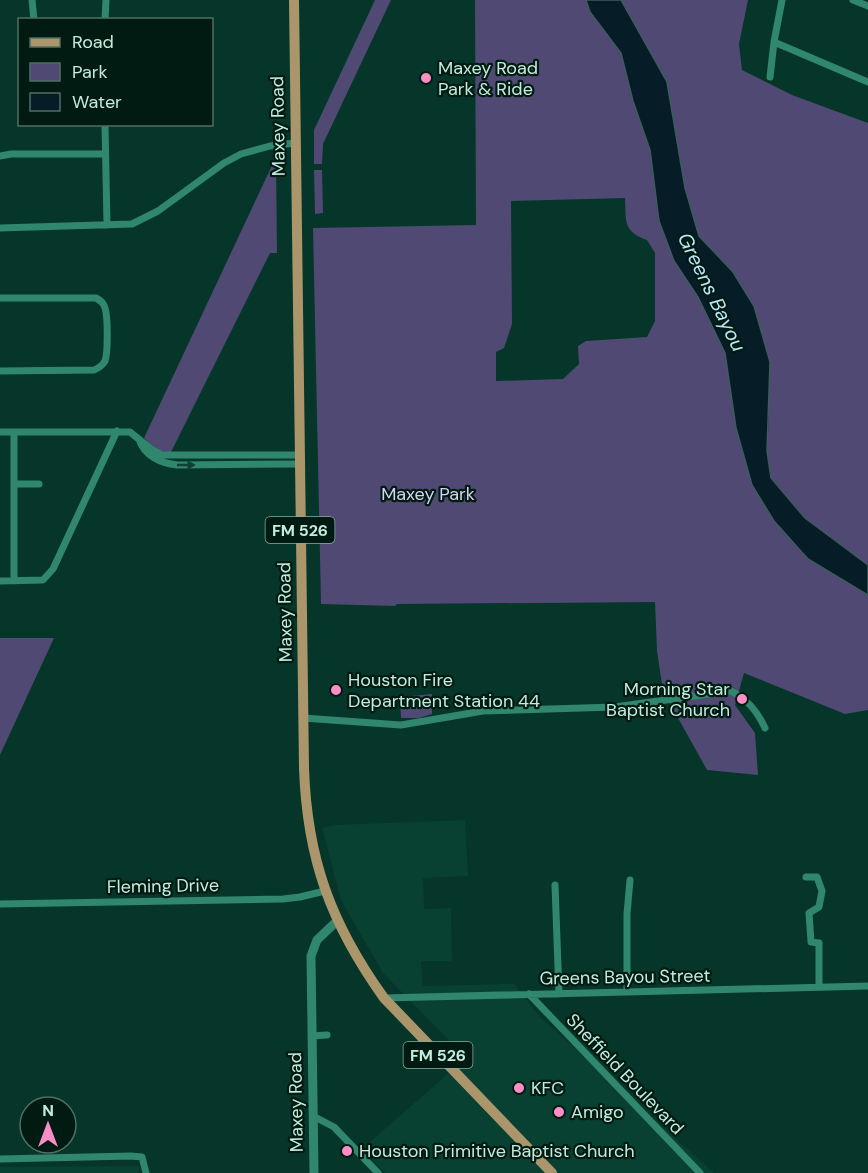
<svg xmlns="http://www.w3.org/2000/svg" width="868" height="1173" font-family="'DM Sans',sans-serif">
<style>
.built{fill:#084132}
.green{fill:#4f4973;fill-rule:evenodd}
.water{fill:#061d27;stroke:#3f5b5d;stroke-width:1.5}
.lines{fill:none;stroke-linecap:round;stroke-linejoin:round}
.street{stroke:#30876d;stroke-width:7}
.secondary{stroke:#30876d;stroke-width:9}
.primary{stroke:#ab966c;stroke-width:10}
.oneway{fill:#114132}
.poi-dot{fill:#fb8fc5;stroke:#011b13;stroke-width:2}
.labels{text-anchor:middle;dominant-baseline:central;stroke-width:4.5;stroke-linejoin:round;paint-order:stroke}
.shield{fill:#011b13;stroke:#8aada0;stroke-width:1.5}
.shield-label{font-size:16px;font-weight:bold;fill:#c4ecdc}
.poi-label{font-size:18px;fill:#c4ecdc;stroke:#011b13;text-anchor:start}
.street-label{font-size:18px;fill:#c4ecdc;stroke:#011b13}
.park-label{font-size:18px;fill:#d6d3f5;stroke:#011b13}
.water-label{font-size:20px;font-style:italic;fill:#c0e5f8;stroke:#011b13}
</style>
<rect width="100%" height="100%" fill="#053629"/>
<path class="built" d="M465 820 468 876 423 878 424 909 451 908 452 961H421L423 986 514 984 541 1018 714 1173H385L363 1148 466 1058 383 973 341 900 322 828 335 825Z
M139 1166V1173H0V1167Z"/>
<path class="green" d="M375 0H391L323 144 322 164H314V130Z
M475 0H586L590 12 621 53 633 101 650 150 659 221 674 260 698 297 725 353 736 428 752 485 850 583 868 595V710L845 714 744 673 735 705 755 733 758 775 707 770 663 691 657 651 655 602 397 604 395 606 321 604 313 228 476 225ZM625 198C626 221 623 232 647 240L655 253V321L647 337 586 341 578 346 579 364 563 379 496 381V352L504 348 512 324 511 201Z
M621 0H748L739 44 742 70 792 95 868 123V565L805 518 771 478 767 451 769 416 733 272 699 236 685 188 667 82Z
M276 157 277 253H270L171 452C158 453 153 447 144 438Z
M314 170H322L323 213 315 214Z
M0 638H54L0 755Z
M432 694V714L419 718H401L400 697Z"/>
<path class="water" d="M586 0H621L667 82 685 188 699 236 733 272 754 306 770 362 767 451 771 478 805 518 868 565V595L808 559 774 521 752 485 736 428 725 353 698 297 674 261 659 221 650 150 633 101 621 53 590 12Z"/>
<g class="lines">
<path class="street" d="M32 0 34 20
M853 0 868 6
M105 20 106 0
M774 42 868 82
M770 77 774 42 782 0
M105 124 107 225
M0 156 11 154H105
M0 228 132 224 158 211 224 163 241 154 270 146 295 143
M0 298H96C100 300 104 303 105 308 108 317 108 353 105 361 102 366 99 368 94 370L0 371
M0 432H130L151 449 162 455H299
M14 432V581
M139 439C144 456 161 463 177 465L299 464
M15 484H39
M0 581 43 580 53 569 117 431
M303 718 401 725 483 711 615 707 731 691C748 700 757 711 765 728
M806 877H817L822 891 819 907 809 913 811 942 819 943V987
M555 885 559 994
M0 904 283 899 300 897 325 891
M627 992V914L630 880
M529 994 700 1173
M384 998 868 986
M312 1036 327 1035
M313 1116 334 1127 378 1173
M0 1159 131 1156 142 1157 146 1173"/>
<path class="secondary" d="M314 1173 311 956 317 940 337 921"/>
<path class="primary" d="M294 0 304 768C307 859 331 924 384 998L552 1173"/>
</g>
<defs><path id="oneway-solid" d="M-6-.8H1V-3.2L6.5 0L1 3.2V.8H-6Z" transform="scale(1.5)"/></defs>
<use class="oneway" href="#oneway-solid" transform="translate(186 465)"/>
<g class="poi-dot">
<circle cx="426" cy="78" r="6"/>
<circle cx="336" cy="690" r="6"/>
<circle cx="742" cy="699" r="6"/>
<circle cx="519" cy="1088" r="6"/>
<circle cx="559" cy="1112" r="6"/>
<circle cx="347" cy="1151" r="6"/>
</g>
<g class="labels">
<g class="shield">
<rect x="265.5" y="517" width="69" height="26" rx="4.5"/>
<rect x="403.5" y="1042" width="69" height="26" rx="4.5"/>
</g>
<g class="shield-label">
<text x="300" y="530">FM 526</text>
<text x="438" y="1055">FM 526</text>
</g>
<g class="poi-label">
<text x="438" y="68">Maxey Road<tspan x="438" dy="21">Park &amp; Ride</tspan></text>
<text x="348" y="680">Houston Fire<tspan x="348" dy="21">Department Station 44</tspan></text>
<text x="730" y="689" text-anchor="end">Morning Star<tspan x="730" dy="21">Baptist Church</tspan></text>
<text x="531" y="1088">KFC</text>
<text x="571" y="1112">Amigo</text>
<text x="359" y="1151">Houston Primitive Baptist Church</text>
</g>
<g class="street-label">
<text transform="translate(278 126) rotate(-91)">Maxey Road</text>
<text transform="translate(285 612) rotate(-91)">Maxey Road</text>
<text transform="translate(163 886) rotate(-1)">Fleming Drive</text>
<text transform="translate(625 977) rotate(-1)">Greens Bayou Street</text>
<text transform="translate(625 1074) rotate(46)">Sheffield Boulevard</text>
<text transform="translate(296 1102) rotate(-91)">Maxey Road</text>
</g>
<g class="park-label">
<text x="428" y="494">Maxey Park</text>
</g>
<g class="water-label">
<text transform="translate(712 292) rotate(64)">Greens Bayou</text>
</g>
</g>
<rect x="18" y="18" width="195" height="108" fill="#011b13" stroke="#4f6f63" stroke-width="1.5"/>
<rect x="30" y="38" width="30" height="9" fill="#ab966c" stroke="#4f6f63" stroke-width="1.5"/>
<text x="72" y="48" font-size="18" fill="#c4ecdc">Road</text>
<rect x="30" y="63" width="30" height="18" fill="#4f4973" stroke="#4f6f63" stroke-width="1.5"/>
<text x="72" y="78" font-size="18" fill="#c4ecdc">Park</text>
<rect x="30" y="93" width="30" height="18" fill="#061d27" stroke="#4f6f63" stroke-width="1.5"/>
<text x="72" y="108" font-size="18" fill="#c4ecdc">Water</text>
<g transform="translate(48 1125)"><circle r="28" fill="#011b13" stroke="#4f6f63" stroke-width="1.5"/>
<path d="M0-4.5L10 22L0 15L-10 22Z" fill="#fb8fc5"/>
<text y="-9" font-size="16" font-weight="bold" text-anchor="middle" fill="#c4ecdc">N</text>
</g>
</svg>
